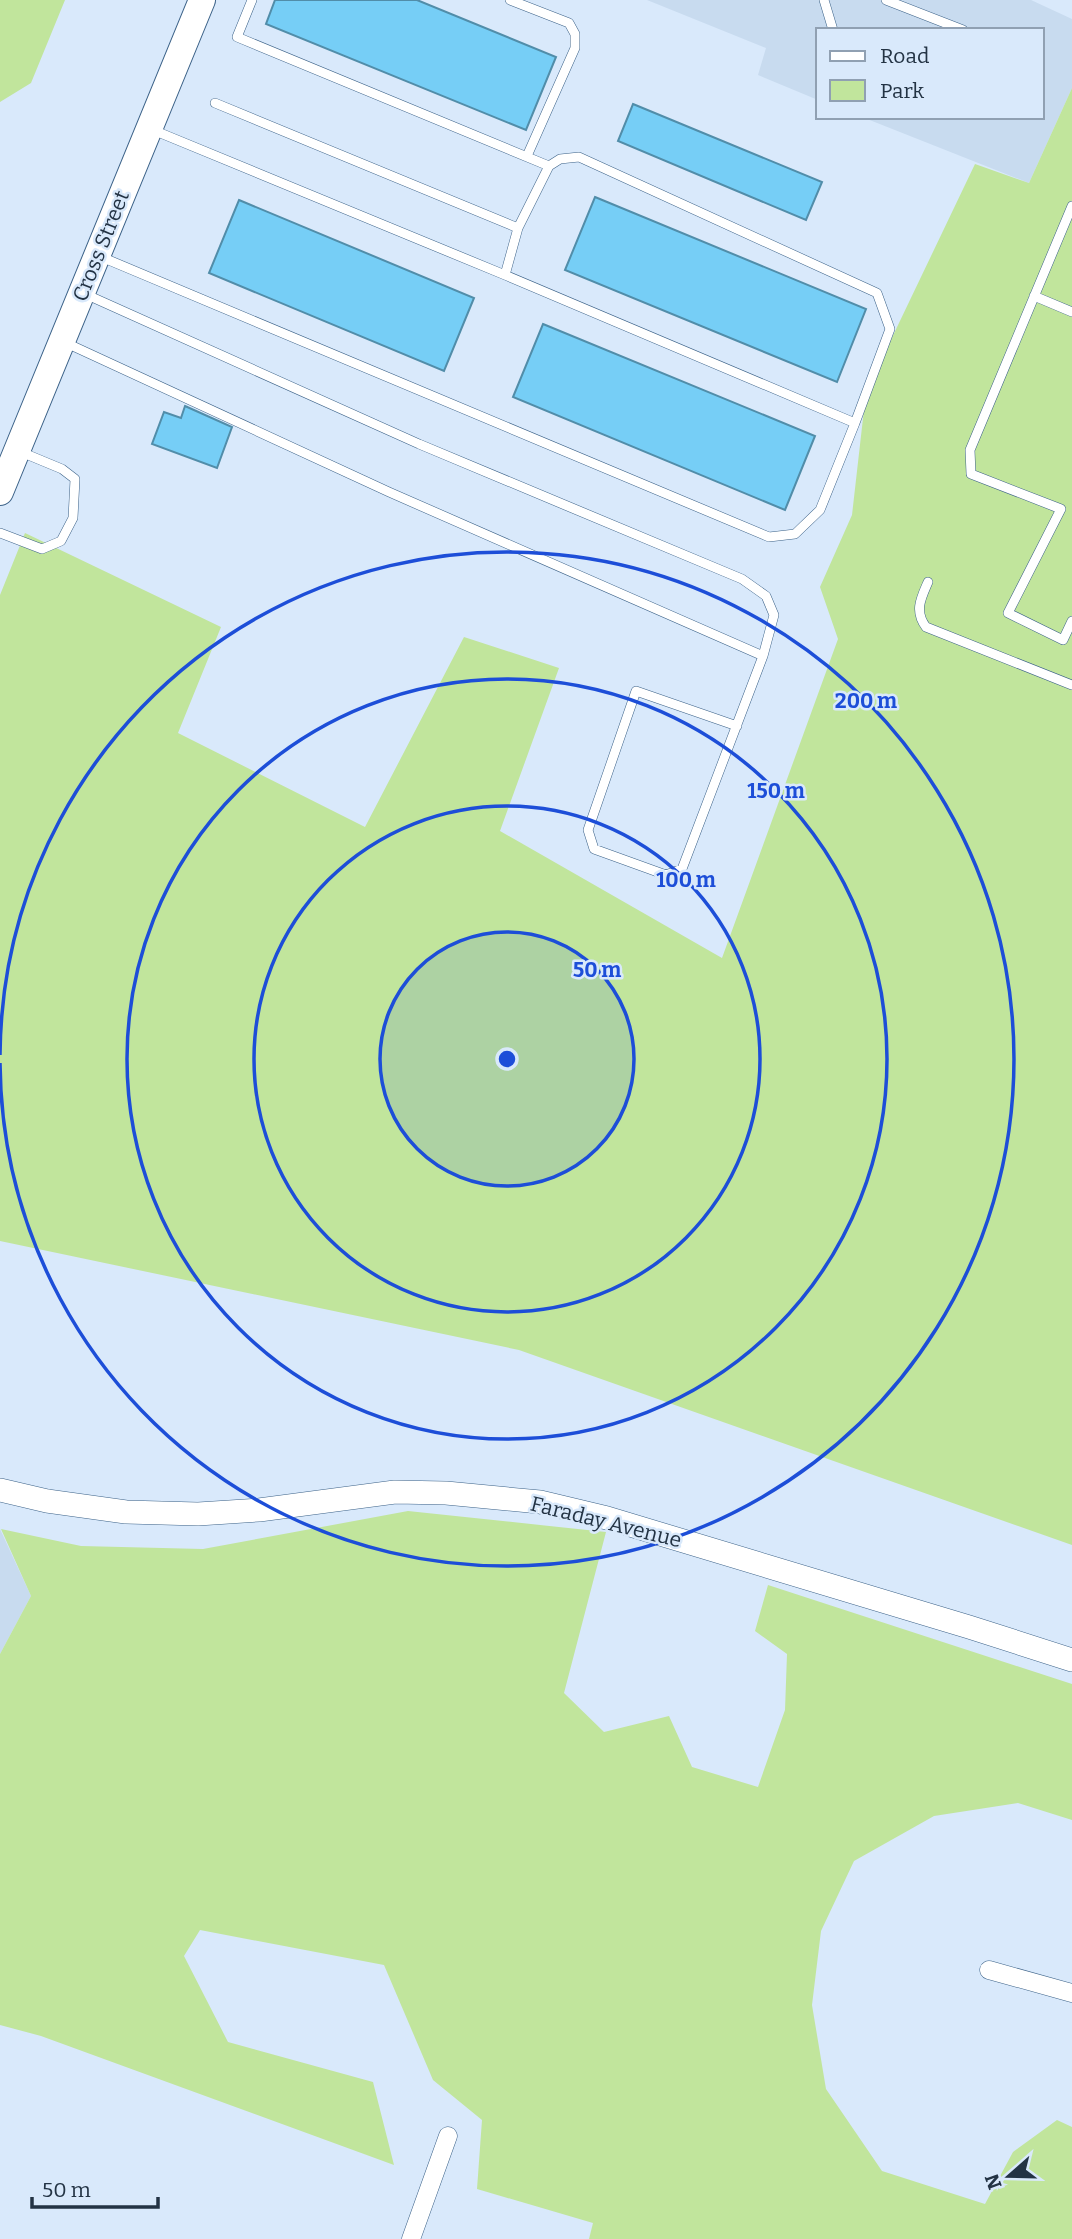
<svg xmlns="http://www.w3.org/2000/svg" width="1072" height="2239" font-family="Bitter,serif">
<style>
.built{fill:#c8dbef}
.green{fill:#c1e59c}
.building{fill:#76cef6;stroke:#518da9;stroke-width:2}
.lines{fill:none;stroke-linecap:round;stroke-linejoin:round}
.service-casing{stroke:#3c6288;stroke-width:10}
.minor-casing{stroke:#3c6288;stroke-width:19}
.tertiary-casing{stroke:#3c6288;stroke-width:24}
.secondary-casing{stroke:#3c6288;stroke-width:28}
.service{stroke:#fff;stroke-width:9}
.minor{stroke:#fff;stroke-width:18}
.tertiary{stroke:#fff;stroke-width:23}
.secondary{stroke:#fff;stroke-width:26}
.ring{fill:none;stroke:#1d4ed8;stroke-width:3.5}
.labels{text-anchor:middle;dominant-baseline:central;stroke-width:5;stroke-linejoin:round;paint-order:stroke}
.street-label{font-size:21px;fill:#233344;stroke:#d9e9fb}
.centre{fill:#1d4ed8;stroke:#d9e9fb;stroke-width:3.5}
.ring-label{font-size:21px;text-anchor:middle;font-weight:bold;fill:#1d4ed8;stroke:#d9e9fb;stroke-width:5;stroke-linejoin:round;paint-order:stroke}
</style>
<rect width="100%" height="100%" fill="#d9e9fb"/>
<path class="built" d="M647 0H1031L1072 19V88L1029 183 862 117H1042V30H818V100L758 75 766 48Z
M0 1529 31 1596 0 1654Z"/>
<path class="green" d="M0 0H65L31 83 0 102Z
M1072 88V1545L519 1350 0 1241V595L25 533 221 627 178 733 365 827 464 637 559 668 500 831 722 958 838 639 820 587 852 515 866 392 975 164 1029 183Z
M408 1511 606 1532 564 1693 604 1732 669 1716 692 1767 758 1787 785 1710 787 1654 755 1631 768 1585 1072 1684V1820L1018 1803 934 1816 854 1861 821 1931 812 2005 826 2089 882 2171 985 2204 1013 2152 1057 2120 1072 2127V2239H589L593 2223 477 2189 482 2120 433 2080 384 1965 200 1930 184 1956 228 2042 373 2082 394 2165 41 2036 0 2025V1654L31 1596 1 1529 81 1546 203 1549Z"/>
<path class="building" d="M275 0H417L556 57 526 130 266 24Z
M633 104 822 182 806 220 618 141Z
M595 197 866 309 837 382 565 270Z
M239 200 474 298 444 371 209 273Z
M543 324 815 436 785 510 513 397Z
M185 406 232 427 217 468 152 444 164 412 181 418Z"/>
<g class="lines">
<defs>
<path id="service" d="M252 0 237 37 549 166
M510 0 569 23 575 34V48L527 156
M824 0 833 30
M886 0 963 30
M215 103 518 228
M1072 206 970 450 971 474 1061 509 1008 613 1063 640 1072 621
M99 256 769 537 795 534 820 510 855 423 505 275 153 130
M505 275 518 228 549 166 560 159 579 157 877 293 890 329 855 423
M1034 296 1072 312
M64 342 389 492 763 656 774 615 766 596 742 579 419 444 85 294
M0 533 42 549 61 541 73 518 75 479 62 469 21 452
M928 582C921 598 914 611 926 627L1072 685
M737 726 636 691 588 830 594 849 666 875 682 869 763 656"/>
<path id="minor" d="M989 1970 1072 1993
M411 2239 448 2136"/>
<path id="tertiary" d="M0 1490 47 1501 126 1512 198 1514 259 1510 395 1492 446 1493 540 1502 607 1518 969 1627 1072 1660"/>
<path id="secondary" d="M0 492 202 0"/>
</defs>
<use href="#service" class="service-casing"/>
<use href="#minor" class="minor-casing"/>
<use href="#tertiary" class="tertiary-casing"/>
<use href="#secondary" class="secondary-casing"/>
<use href="#service" class="service"/>
<use href="#minor" class="minor"/>
<use href="#tertiary" class="tertiary"/>
<use href="#secondary" class="secondary"/>
</g>
<circle cx="507" cy="1059" r="127" fill="#1d4ed8" fill-opacity=".12"/>
<g class="ring">
<circle cx="507" cy="1059" r="127"/>
<circle cx="507" cy="1059" r="253"/>
<circle cx="507" cy="1059" r="380"/>
<path d="M0 1055A507 507 0 1 1 0 1063"/>
</g>
<g class="labels">
<g class="street-label">
<text transform="translate(101 246) rotate(-68)">Cross Street</text>
<text transform="translate(606 1522) rotate(14)">Faraday Avenue</text>
</g>
</g>
<circle cx="507" cy="1059" r="10" class="centre"/>
<g class="ring-label">
<text x="866" y="708">200 m</text>
<text x="776" y="798">150 m</text>
<text x="686" y="887">100 m</text>
<text x="597" y="977">50 m</text>
</g>
<rect x="816" y="28" width="228" height="91" fill="#d9e9fb" stroke="#90a0b2" stroke-width="2"/>
<rect x="830" y="51" width="35" height="10" fill="#ffffff" stroke="#90a0b2" stroke-width="2"/>
<text x="880" y="63" font-size="21" fill="#233344">Road</text>
<rect x="830" y="80" width="35" height="21" fill="#c1e59c" stroke="#90a0b2" stroke-width="2"/>
<text x="880" y="98" font-size="21" fill="#233344">Park</text>
<g transform="translate(1009 2176) rotate(250)" stroke="#d9e9fb" stroke-width="5" paint-order="stroke">
<path d="M0-5L12 26L0 18L-12 26Z" fill="#233344"/>
<text y="-10" font-size="19" font-weight="bold" text-anchor="middle" fill="#233344">N</text>
</g>
<path d="M32 2197v10h126v-10" fill="none" stroke="#233344" stroke-width="3.5"/>
<text x="42" y="2197" font-size="21" fill="#233344" stroke="#d9e9fb" stroke-width="5" paint-order="stroke">50 m</text>
</svg>
